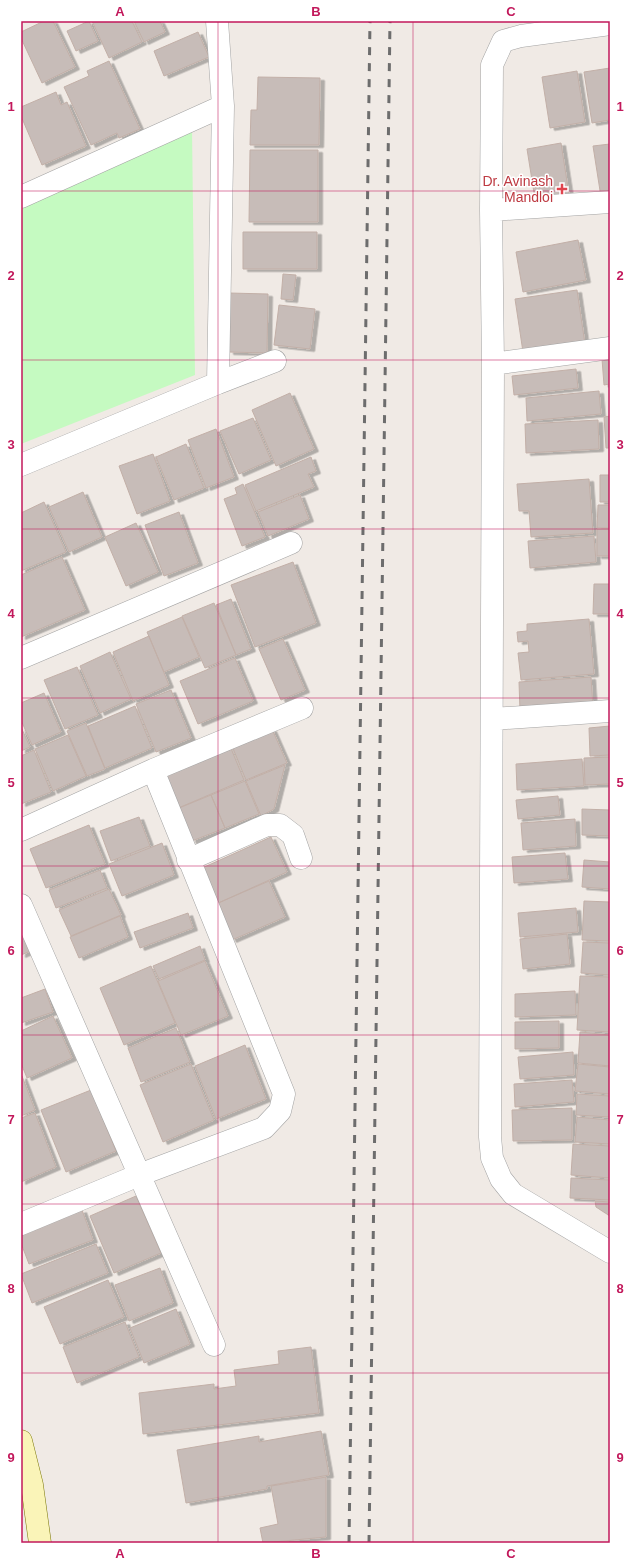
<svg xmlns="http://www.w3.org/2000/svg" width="631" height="1564" font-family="Arial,sans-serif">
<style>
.park{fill:#c5fac1}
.building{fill:#c7bcb8;stroke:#c2afa7;filter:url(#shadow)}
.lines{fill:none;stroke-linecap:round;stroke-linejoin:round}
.street-casing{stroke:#a3a3a3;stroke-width:23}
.secondary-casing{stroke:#787403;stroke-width:23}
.street{stroke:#fff;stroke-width:22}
.secondary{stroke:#faf4b8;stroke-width:22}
.rail{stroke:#6d6d6d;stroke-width:3;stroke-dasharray:8 8;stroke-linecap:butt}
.grid{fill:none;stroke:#c2185b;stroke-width:1;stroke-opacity:0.55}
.health-dot{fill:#e0444e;stroke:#fff;stroke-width:1.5}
.labels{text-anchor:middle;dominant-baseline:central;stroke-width:3;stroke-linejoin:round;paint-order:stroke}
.health-label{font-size:14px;fill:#be3a42;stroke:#fff;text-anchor:end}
.neatline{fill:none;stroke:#c2185b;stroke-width:1.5}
.grid-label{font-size:13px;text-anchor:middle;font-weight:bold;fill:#c2185b}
</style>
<defs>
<filter id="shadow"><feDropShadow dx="4.5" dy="2.5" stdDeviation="0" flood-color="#0004"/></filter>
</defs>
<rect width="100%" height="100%" fill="#f0eae5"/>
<path class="park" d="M192 127 195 375 21 444V207Z"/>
<path class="building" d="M44 21H53L75 67 42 83 21 38V32Z
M89 21 98 41 76 51 67 31Z
M92 21H132L142 42 109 58Z
M134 21H160L165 32 144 42Z
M198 32 209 57 164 76 154 51Z
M109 61 140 129 119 138 117 133 91 145 64 87 89 76 87 71Z
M610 68V120L592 123 584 72Z
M577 71 585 122 550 128 542 77Z
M258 77 320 78 319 145H250L251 110H257Z
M56 92 61 105 67 102 86 146 42 165 21 116V107Z
M561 143 569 194 535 199 527 149Z
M610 144V195L601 197 593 146Z
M250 150H318V222H249Z
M243 232H317V269H243Z
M578 240 586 280 523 292 516 252Z
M283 274 296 275 293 300 281 299Z
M577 290 585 344 523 352 515 299Z
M229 293 268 294 267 353 229 352Z
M279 305 315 309 310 349 274 345Z
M610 358V384L604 385 602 359Z
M576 369 578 388 514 395 512 376Z
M599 391 601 414 527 421 526 398Z
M290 393 314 449 276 466 252 410Z
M610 416V448H606L604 417Z
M253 418 271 460 239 474 220 431Z
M598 420 599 449 526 453 525 424Z
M216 429 234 477 206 488 188 440Z
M186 444 204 488 174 500 156 457Z
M153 454 170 501 137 514 119 466Z
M311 457 316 471 308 474 314 487 256 511 245 485Z
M600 475H610V502H600Z
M589 479 593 533 531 537 529 511H519L517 484Z
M243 484 265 537 242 546 224 499 237 494 235 488Z
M83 492 102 537 69 552 49 507Z
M300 495 309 519 268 536 258 512Z
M44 502 66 552 21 571V513Z
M598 505H610V528H597Z
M179 512 198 563 164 576 145 525Z
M136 523 158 572 126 586 105 537Z
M597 529H610V556H597Z
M594 536 596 562 530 568 528 541Z
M62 557 85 610 21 637V575Z
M293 562 316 623 255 647 231 585Z
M594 584H610V614H593Z
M231 599 251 649 236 655 216 605Z
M214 603 236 655 205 668 182 616Z
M182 617 199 657 164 672 147 632Z
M589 619 594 674 521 680 518 653 529 652 528 641 518 642 517 632 527 631V624Z
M149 636 169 685 133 701 113 652Z
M283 639 305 690 281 700 259 649Z
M110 652 131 699 100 713 80 666Z
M235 658 253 701 198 724 180 681Z
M77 667 98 715 65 729 44 680Z
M591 677 593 707 520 711 519 682Z
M171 690 191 738 156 752 136 704Z
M44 693 61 732 32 745 21 720V703Z
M135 706 152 748 105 768 88 726Z
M86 723 105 769 87 776 67 731Z
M610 726V755L590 756 589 728Z
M21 727 30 747 21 751Z
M272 729 287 763 246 780 232 746Z
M68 735 86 776 53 791 35 749Z
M230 746 244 780 176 809 161 775Z
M34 750 51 792 21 804V756Z
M610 757V784L585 785 584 758Z
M582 759 584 786 517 790 516 764Z
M285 765 274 809 261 816 246 781Z
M245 781 259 814 225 828 211 795Z
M211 795 225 828 192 841 179 808Z
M558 796 560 815 518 819 516 800Z
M582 809 610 810V836L582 835Z
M139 817 150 846 111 861 100 831Z
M575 819 576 846 523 850 521 823Z
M89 825 105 864 46 888 30 849Z
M271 837 287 872 216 904 200 869Z
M162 843 174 875 122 896 109 864Z
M565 853 568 879 514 883 512 857Z
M584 860 610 862V889L582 887Z
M100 870 107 888 56 908 49 890Z
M269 881 285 917 232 940 216 904Z
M109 889 121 915 71 936 59 910Z
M584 901 610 902V941L582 940Z
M576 908 578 932 520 937 518 913Z
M188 913 193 928 140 948 134 932Z
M120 916 128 937 79 958 70 937Z
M21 924 33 950 21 955Z
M567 934 570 964 523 969 520 939Z
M583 942 610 943V975L581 973Z
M200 946 205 960 159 979 153 966Z
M205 961 228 1016 181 1035 158 981Z
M151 966 175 1023 124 1045 100 988Z
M580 976 610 977V1032L577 1030Z
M45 989 53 1012 21 1023V998Z
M575 991 576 1015 515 1017V994Z
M53 1016 72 1058 27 1078 21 1063V1031Z
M559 1021V1048L515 1049V1022Z
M176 1028 190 1062 141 1082 128 1048Z
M580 1032 610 1035V1066L578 1063Z
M245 1045 266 1099 216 1119 195 1066Z
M573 1052 574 1075 520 1079 518 1057Z
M191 1064 214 1120 163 1142 140 1085Z
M578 1064 610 1067V1094L575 1091Z
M22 1076 35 1110 21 1116V1077Z
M572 1080 574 1102 515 1107 514 1084Z
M91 1090 116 1151 66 1172 41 1110Z
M577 1094 610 1096V1117L576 1115Z
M572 1108V1140L513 1141 512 1110Z
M35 1113 56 1167 21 1182V1118Z
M577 1117 610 1120V1144L575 1142Z
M573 1144 610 1146V1178L571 1175Z
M571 1178 610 1180V1200L570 1198Z
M136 1196 161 1253 114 1273 90 1216Z
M595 1201 610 1202V1216L596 1207Z
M82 1210 93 1240 29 1264 21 1243V1234Z
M96 1244 108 1273 32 1303 21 1274Z
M160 1268 173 1303 129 1321 115 1285Z
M108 1280 124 1317 60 1344 44 1307Z
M176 1309 190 1344 144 1363 130 1328Z
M125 1322 139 1357 77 1383 63 1347Z
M311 1347 319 1413 143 1434 139 1393 214 1384V1389L236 1386 234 1370 279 1364 278 1351Z
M321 1431 329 1475 267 1486V1489L186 1503 177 1450 259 1436V1442Z
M326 1477V1537L263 1543 260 1528 278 1524 271 1486Z"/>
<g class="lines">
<defs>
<path id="street" d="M217 21 223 106 218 383
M610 24 521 36 503 41 492 65 491 210 493 364 490 1137 492 1158 501 1179 513 1194 610 1252
M21 197 223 106
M491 210 610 202
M493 364 610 348
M21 465 218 383 275 361
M21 658 291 543
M492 719 610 711
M21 830 153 770 302 708
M188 860 267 825H280L293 835 301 858
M21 905 214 1345
M21 1224 139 1175 264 1128 280 1111 284 1094 153 770"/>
<path id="secondary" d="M21 1441 32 1485 40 1543"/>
</defs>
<use href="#street" class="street-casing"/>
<use href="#secondary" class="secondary-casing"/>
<use href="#street" class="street"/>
<use href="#secondary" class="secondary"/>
<path class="rail" d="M349 1543 370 21
M369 1543 390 21"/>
</g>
<path class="grid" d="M218 21V1543M413 21V1543M21 191H610M21 360H610M21 529H610M21 698H610M21 866H610M21 1035H610M21 1204H610M21 1373H610"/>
<path class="health-dot" d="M560 183h4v4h4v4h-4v4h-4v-4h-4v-4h4z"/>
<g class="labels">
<g class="health-label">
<text x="553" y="181">Dr. Avinash<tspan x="553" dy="16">Mandloi</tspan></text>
</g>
</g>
<rect width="631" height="1564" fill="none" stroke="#ffffff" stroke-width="44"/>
<rect x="22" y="22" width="587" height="1520" class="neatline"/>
<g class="grid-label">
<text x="120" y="16">A</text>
<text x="316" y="16">B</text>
<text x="511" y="16">C</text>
<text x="11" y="111">1</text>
<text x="620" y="111">1</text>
<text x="11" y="280">2</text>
<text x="620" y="280">2</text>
<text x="11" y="449">3</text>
<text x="620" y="449">3</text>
<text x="11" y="618">4</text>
<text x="620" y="618">4</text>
<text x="11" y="787">5</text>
<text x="620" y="787">5</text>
<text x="11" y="955">6</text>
<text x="620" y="955">6</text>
<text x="11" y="1124">7</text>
<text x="620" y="1124">7</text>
<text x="11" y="1293">8</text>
<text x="620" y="1293">8</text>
<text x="11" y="1462">9</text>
<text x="620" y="1462">9</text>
<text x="120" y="1558">A</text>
<text x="316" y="1558">B</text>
<text x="511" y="1558">C</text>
</g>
</svg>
